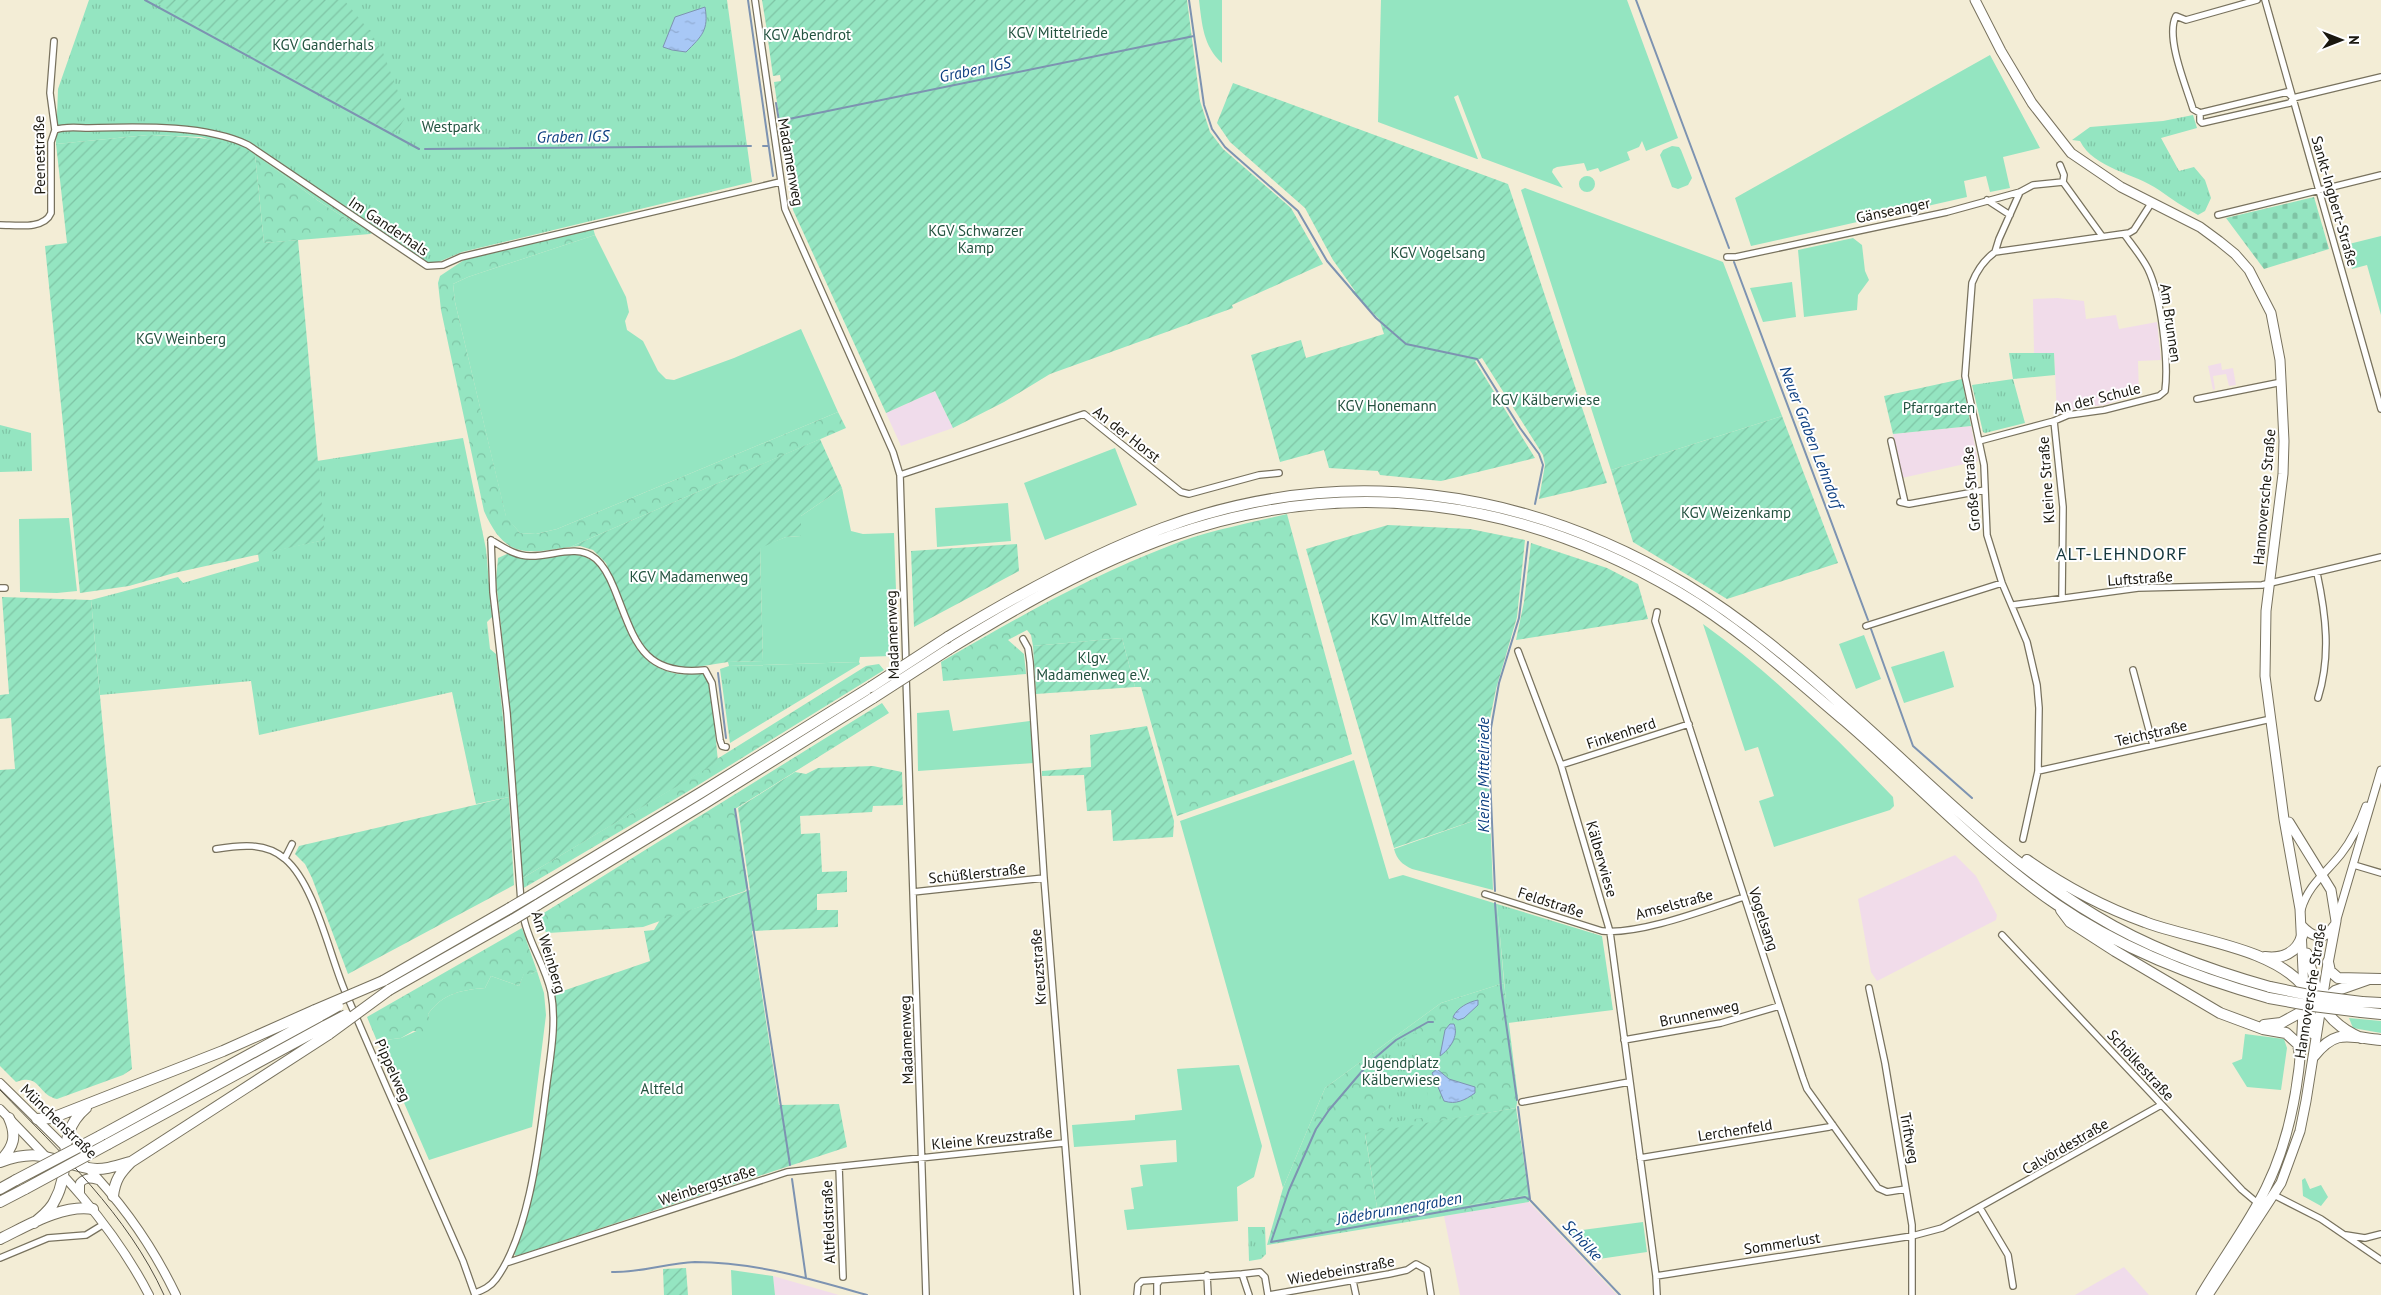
<svg xmlns="http://www.w3.org/2000/svg" width="2381" height="1295" font-family="'PT Sans',sans-serif">
<style>
.commercial{fill:#f0dceb}
.education{fill:#f1dcea}
.grass{fill:#94e5c1}
.forest{fill:url(#forest-crowns)}
.cemetery{fill:url(#cemetery-stones)}
.park{fill:url(#park-tufts)}
.garden{fill:url(#garden-furrows)}
.water{fill:url(#water-ripples);stroke:#7d93b1}
.lines{fill:none;stroke-linecap:round;stroke-linejoin:round}
.stream{stroke:#7d93b1;stroke-width:2}
.minor-casing{stroke:#78725e;stroke-width:8}
.tertiary-casing{stroke:#78725e;stroke-width:9}
.secondary-casing{stroke:#78725e;stroke-width:10}
.primary-casing{stroke:#78725e;stroke-width:11}
.motorway-casing{stroke:#78725e;stroke-width:12}
.minor{stroke:#fff;stroke-width:5.5}
.tertiary{stroke:#fff;stroke-width:7}
.secondary{stroke:#fff;stroke-width:8}
.primary{stroke:#fff;stroke-width:9}
.motorway{stroke:#fff;stroke-width:10}
.tram{stroke:#534f43;stroke-width:1}
.motorway-bridge-casing{stroke:#78725e;stroke-width:12;stroke-linecap:butt}
.motorway-bridge{stroke:#fff;stroke-width:10}
.labels{text-anchor:middle;dominant-baseline:central;stroke-width:4;stroke-linejoin:round;paint-order:stroke}
.park-label{font-size:15px;fill:#245340;stroke:#fff}
.street-label{font-size:15px;fill:#19170f;stroke:#fff}
.water-label{font-size:16px;font-style:italic;fill:#0d3f81;stroke:#fff}
.quarter-label{font-size:18px;letter-spacing:1px;fill:#15373d;stroke:#fff}
</style>
<defs>
<pattern id="forest-crowns" width="20" height="18" patternUnits="userSpaceOnUse" patternTransform="scale(1.25)"><rect width="20" height="18" fill="#94e5c1"/><path d="M2 6a3 3 0 1 1 6 0M12 15a3 3 0 1 1 6 0" fill="none" stroke="#7fc4a5"/></pattern>
<pattern id="cemetery-stones" width="16" height="16" patternUnits="userSpaceOnUse" patternTransform="scale(1.25)"><rect width="16" height="16" fill="#94e5c1"/><path d="M2 7V4a2 2 0 0 1 4 0v3zM10 15v-3a2 2 0 0 1 4 0v3z" fill="#7fc4a5"/></pattern>
<pattern id="park-tufts" width="24" height="20" patternUnits="userSpaceOnUse" patternTransform="scale(1.25)"><rect width="24" height="20" fill="#94e5c1"/><path d="M3 7l-1-3M5 7V3M7 7l1-3M15 17l-1-3M17 17v-4M19 17l1-3" fill="none" stroke="#7fc4a5"/></pattern>
<pattern id="garden-furrows" width="10" height="10" patternUnits="userSpaceOnUse" patternTransform="scale(1.25)"><rect width="10" height="10" fill="#94e5c1"/><path d="M-1 1l2-2M0 10L10 0M9 11l2-2" fill="none" stroke="#7fc4a5"/></pattern>
<pattern id="water-ripples" width="26" height="14" patternUnits="userSpaceOnUse" patternTransform="scale(1.25)"><rect width="26" height="14" fill="#a8c8f6"/><path d="M2 4q2-2 4 0t4 0M15 11q2-2 4 0t4 0" fill="none" stroke="#90abd2"/></pattern>
</defs>
<rect width="100%" height="100%" fill="#f3edd6"/>
<path class="commercial" d="M935 391 953 428 901 446 886 413Z
M2124 1267 2149 1295H2075Z"/>
<path class="education" d="M2057 298 2084 301 2086 319 2116 315 2119 329 2157 322 2161 360 2138 361 2139 394 2104 405 2079 408 2057 414 2054 353H2034L2033 299Z
M2221 363 2222 370 2233 368 2236 385 2229 386 2226 374 2213 376 2215 389 2213 390 2208 366Z
M1971 426 1978 461 1902 478 1893 434Z
M1955 855 1976 876 1997 915 1996 920 1877 981 1871 972 1858 899Z
M1529 1202 1617 1295H1460L1444 1216Z
M773 1276 839 1295H775Z"/>
<path class="grass" d="M1199 0H1222V63C1203 46 1202 24 1199 0Z
M1381 0H1627L1678 138 1646 151 1642 141 1639 147 1627 152 1630 160 1600 172 1598 168 1587 171 1584 163 1557 167 1553 169 1552 172 1563 188 1482 158 1458 95 1454 97 1478 159H1477L1378 122Z
M1990 55 2040 148 2003 157 2010 188 1990 192 1986 176 1964 181 1967 197 1751 246 1735 198Z
M1672 146 1679 147 1681 150 1692 178 1688 185 1678 189 1672 187 1660 155 1663 150Z
M1579 184a8 8 0 1 1 16 0a8 8 0 1 1-16 0Z
M1525 188 1723 262 1782 416 1611 470 1521 190Z
M595 235 626 297 629 312 625 321 627 330 643 341 658 371 666 379 674 380 734 358 801 329 838 412 557 529 536 534 520 533 506 517 455 302 453 284 468 277Z
M2381 236V315L2367 265 2352 269 2345 245Z
M1853 238 1862 245 1865 271 1869 280 1858 295 1857 310 1804 317 1798 250Z
M1792 282 1796 317 1763 322 1750 288Z
M1115 448 1137 505 1045 540 1024 483Z
M842 488 851 531 863 534 894 533 898 647 891 656 860 657 859 662 729 666 728 662 763 661 760 547 786 537 801 536V516Z
M1008 503 1011 541 937 547 935 508Z
M69 518 77 591 57 593 20 592 19 519Z
M1703 624C1773 674 1834 736 1893 797L1894 806 1890 810 1774 847 1759 801 1774 796 1758 747 1745 751Z
M1864 635 1881 679 1856 689 1839 644Z
M1944 651 1954 687 1904 703 1891 667Z
M949 710 953 731 1030 721 1034 763 918 771 917 713Z
M1354 760 1389 879 1403 875 1497 904 1504 983 1441 1003 1325 1088 1283 1188 1180 821Z
M1490 815 1493 890 1412 869C1402 864 1397 860 1394 849Z
M537 971 544 993 546 1015 532 1127 429 1160 377 1041 401 1038 430 1025 428 1014C443 993 462 990 485 988L491 976 519 986 524 973 531 974Z
M2349 1018 2381 1021V1033L2353 1028Z
M2245 1034 2284 1039 2287 1048 2281 1090 2247 1087 2232 1063 2242 1059Z
M1239 1065 1262 1146 1254 1177 1237 1187 1238 1221 1127 1230 1124 1210 1134 1209 1131 1188 1143 1186 1140 1165 1177 1162 1176 1140 1074 1147 1072 1125 1135 1120V1115L1182 1110 1177 1069Z
M2305 1178 2310 1189 2321 1185 2328 1197 2321 1206 2303 1196 2302 1180Z
M1643 1222 1647 1252 1592 1260 1567 1232Z
M731 1270 773 1276 775 1295H732Z"/>
<path class="forest" d="M255 154 317 200 370 234 264 243Z
M593 228 595 235 468 277 453 284 455 302 506 516 520 533 536 534 557 529 838 412 846 428 570 547C524 554 505 558 484 511L441 310 438 283 440 276 467 258Z
M1287 514 1352 754 1177 816 1141 687H1135L1122 638 1033 646 1031 635 1027 630 1008 640 1024 654 1026 674 943 681 941 662C1015 619 1088 577 1169 546 1206 531 1247 524 1287 514Z
M879 664 884 670 687 792 522 889 521 879 717 762V759L866 666Z
M882 703 889 713 735 809 748 886 745 891 643 927 548 933 540 928 534 919Z
M522 928 537 971 531 974H524L519 986 491 976 485 988C462 990 443 993 428 1014L431 1025 427 1032 413 1031 401 1038 377 1041 367 1017Z
M1504 983 1518 1098 1516 1108 1365 1134 1379 1220 1529 1195V1202L1267 1245 1283 1188 1325 1088 1441 1003Z"/>
<path class="cemetery" d="M2314 197 2329 249 2264 269 2226 218Z"/>
<path class="park" d="M89 0H727L752 182 462 252 436 263 427 262 380 230 370 234 317 200 255 154 201 137 148 135 56 144 58 89Z
M2193 115 2197 128 2161 138 2179 171 2194 167 2205 180 2211 198 2205 211 2198 215C2184 207 2171 199 2159 190 2135 173 2094 169 2080 141L2072 140 2090 127 2163 121Z
M2009 353H2054L2055 375 2013 379 2025 423 1985 433 1983 432 1972 385 2013 379Z
M0 425 31 433 32 471 0 472Z
M463 438 486 549 492 617 487 622 490 649 496 654 505 736 509 797 476 804 452 692 259 735 251 681 100 695 91 600 178 577 183 583 259 561 258 554 324 540 317 461Z
M859 662 860 664 730 743 720 669 729 666Z
M1497 904 1602 936 1613 1010 1508 1023Z
M1416 1032 1426 1060 1424 1076 1427 1087 1428 1117 1394 1122 1372 1065 1392 1047Z
M1248 1227H1265L1266 1254 1261 1259 1249 1261Z"/>
<path class="garden" d="M151 0H344L368 29 382 50 407 115 395 134Z
M762 0H1187L1200 101 1210 132 1223 149 1291 208 1323 264 1232 305 1233 308 1050 374 1004 402 953 428 935 391 886 413 793 210 774 82 781 81 780 75 773 76 768 40 770 37H768Z
M1233 83 1508 184 1607 483 1539 499 1545 465 1543 455 1482 358 1475 361 1535 458 1441 481 1380 475 1378 471 1329 468 1324 450 1280 462 1251 355 1301 340 1306 358 1384 334 1379 319 1352 292 1355 291 1333 260 1305 208 1230 142 1217 123Z
M148 135C187 137 220 136 255 154L264 243 298 240 325 540 174 573 129 586 80 593 45 246 67 243 56 144Z
M1962 379 1971 426 1893 434 1884 396Z
M1782 416 1838 563 1727 599 1633 542 1611 470Z
M820 439 842 488 801 516V536L786 537 760 548 763 661 728 662 690 668 670 666 659 661 639 643 606 563 593 550 580 546 570 547Z
M1388 525 1470 529 1525 540 1517 617 1496 689 1487 733 1490 815 1394 848 1306 549Z
M1531 543 1607 568 1638 584 1648 619 1516 640 1524 602Z
M1017 544 1019 571 914 627 911 551Z
M507 554C514 554 521 559 529 559 548 561 567 549 585 557 597 561 605 574 609 585 624 619 631 664 674 673 683 676 694 673 704 673L711 689 718 762 521 879 514 752 496 580 498 558Z
M2 597 91 600 117 878 132 1069 123 1075 57 1099C37 1095 41 1073 16 1082L0 1066V770L15 769 11 718 0 719V695L9 694Z
M1122 638 1135 687 1036 694 1033 646Z
M1147 726 1174 821 1173 837 1113 841 1111 810 1087 811 1084 775 1042 776V771L1091 767 1090 735Z
M873 766 902 772 903 805 873 806 872 812 800 816 801 834 820 833 822 872 847 871V892L817 894V910H838V927L752 931 779 1105 839 1104 847 1147 516 1256 513 1253 538 1171 553 1053 554 994 650 961 644 931 654 930 660 920 750 890 738 808 795 772 806 774 818 768Z
M509 797 514 885 348 974 312 878 305 864 295 854 299 846Z
M1516 1108 1529 1195 1379 1220 1365 1133Z
M686 1268 688 1295H664L663 1269Z"/>
<path class="water" d="M705 7C709 30 702 36 686 52L672 50 663 47 675 17Z
M1478 1000V1005L1464 1018 1458 1020 1453 1017C1457 1008 1468 1002 1478 1000Z
M1450 1024H1454C1459 1036 1450 1049 1440 1056L1445 1030Z
M1437 1069 1449 1079 1475 1087V1093C1465 1100 1456 1105 1444 1101L1432 1073Z"/>
<g class="lines">
<path class="stream" d="M145 0 419 149
M748 0 773 176
M1189 0 1204 105 1212 129 1225 147 1298 211 1327 261 1376 318 1406 344 1477 359 1520 428 1539 454 1543 465 1535 504
M1636 0 1729 248
M776 103 779 121 1194 36
M763 146H768
M425 149 751 146
M1734 262 1868 620
M1871 629 1913 746 1972 798
M718 673 726 738
M735 809 790 1165
M1495 891 1490 776 1491 728 1499 683 1519 618 1528 542
M1495 903 1501 988 1517 1100
M1433 1022H1428L1396 1040 1369 1063 1329 1110 1316 1129 1289 1190 1271 1242 1525 1197 1530 1200
M1518 1107 1530 1199
M792 1179 806 1278
M1530 1200 1620 1295
M612 1272C640 1273 667 1263 695 1262 755 1262 810 1279 867 1295"/>
<defs>
<path id="minor" d="M755 0 785 209 893 452 900 475 906 664
M2265 0 2381 409
M2291 96 2287 92 2200 113V121L2202 123 2290 103 2293 98 2381 77
M2200 113 2193 109C2186 86 2165 37 2176 16L2186 20 2257 0
M55 130C64 126 78 128 89 128 137 127 204 124 248 145L427 266 443 265 461 257 780 182
M2060 165 2064 175 2063 182 2102 236
M1987 200 2010 215
M2218 215 2381 175
M0 225C16 225 44 230 51 213V142L55 130 50 93 54 41
M1995 252 1999 239 2020 192
M1727 257H1736L1947 212 2020 192 2033 185 2063 182
M2197 399 2282 382
M2054 421 2063 507 2062 598
M1891 441 1905 503
M1979 441 2054 421 2068 415 2104 410 2159 396 2165 391C2169 361 2161 296 2148 269 2142 257 2132 245 2124 234
M900 475 1084 414 1181 492 1189 494 1259 475 1279 473
M1900 502 1909 504 1985 490
M491 540 493 592 507 713 521 902
M491 540C503 547 515 556 530 556 551 557 577 543 596 559 605 567 610 578 614 588 634 637 640 677 705 670L712 683 720 740 722 746 726 747
M2317 573C2326 615 2331 656 2318 698
M0 588H5
M2013 605 2138 588 2262 585 2381 557
M1657 612 1655 621 1803 1078 1807 1089 1878 1188 1887 1192 1906 1189
M1866 626 2002 583
M1023 639 1028 648 1030 662 1044 878 1077 1295
M1518 651 1561 765 1610 932 1656 1276 1657 1295
M2133 670 2153 745
M906 676 926 1295
M1561 765 1689 724
M2038 771 2271 719
M2023 839 2038 771 2039 708 2037 685 2027 642 2002 583 1987 535 1984 465 1965 376 1972 283C1977 270 1984 260 1995 252L2129 233 2134 230 2152 202
M216 849C240 845 266 842 285 859 314 883 329 953 344 989 383 1080 423 1170 463 1261L475 1295
M285 858 292 844
M2354 865 2381 873
M913 892 1044 878
M1485 894 1602 931C1640 935 1707 909 1744 897
M2002 935 2242 1190 2261 1206
M1869 988 1885 1063 1912 1225V1295
M1624 1040 1721 1023 1779 1006
M1522 1102 1629 1082
M1640 1158 1829 1127 1833 1125
M839 1167 843 1277
M2272 1194 2321 1219 2381 1260
M1980 1208 2008 1255 2013 1286
M2346 1235 2365 1238 2381 1234
M0 1258 48 1238 86 1235 104 1224
M506 1263 787 1172 1064 1143
M1207 1275 1208 1295
M1656 1276 1912 1236 1942 1228 2161 1105
M1353 1281 1356 1295
M475 1293C483 1290 490 1287 496 1279 529 1234 539 1144 546 1090 550 1058 557 1024 551 992 545 964 527 941 523 914
M1137 1295 1138 1285 1142 1281 1242 1274
M1157 1295V1284L1160 1280
M1249 1295 1242 1274 1260 1272 1265 1277 1268 1295
M1269 1295 1389 1274 1407 1270 1416 1264 1427 1270 1431 1295"/>
<path id="tertiary" d="M2301 910C2308 885 2326 873 2341 854 2352 840 2360 823 2366 806
M2337 919 2381 770"/>
<path id="secondary" d="M0 1083 68 1150
M0 1109C56 1166 112 1223 149 1295
M86 1166C123 1204 153 1247 176 1295
M80 1194V1183C86 1177 90 1178 98 1180"/>
<path id="primary" d="M1975 0 2001 51 2032 103 2071 153 2121 187 2200 227 2219 241 2235 254 2249 270 2271 313 2280 360 2284 441 2283 474 2266 611 2265 676 2284 819 2300 909 2304 991
M2301 925C2312 937 2324 942 2334 926
M2307 953 2320 1000
M2309 1000 2313 1034
M2201 1295C2222 1259 2248 1225 2266 1188 2293 1133 2302 1067 2303 1006
M2208 1295 2281 1183 2300 1131 2306 1101 2327 969 2336 921 2331 890 2289 822"/>
<path id="motorway" d="M948 637C1017 595 1088 556 1163 528 1342 462 1524 488 1685 584 1743 619 1796 664 1846 709 1927 780 2003 861 2096 916 2150 949 2209 970 2270 987
M949 649C1019 606 1092 564 1171 536 1346 475 1519 498 1678 592 1739 628 1792 676 1845 721 1916 782 1979 851 2056 904 2121 949 2194 977 2269 998
M2027 860C2064 886 2103 907 2145 922 2192 940 2272 947 2304 987
M532 895 702 792 871 687
M537 905 705 803 873 698
M2061 910 2070 922 2115 951 2220 1013 2263 1029 2286 1033 2298 1044 2300 1056
M2265 957C2282 959 2297 953 2302 936
M2328 962 2330 971 2338 978 2381 979
M383 981 510 908
M389 990 514 919
M2362 1002 2381 1003
M2361 1012 2381 1014
M2264 1025 2281 1023 2303 1011
M2361 1038C2345 1031 2329 1019 2321 1003L2335 991 2369 979
M2314 1056C2336 1028 2349 1037 2381 1040
M37 1119 52 1118 223 1051 315 1010
M100 1136 320 1016
M108 1144 325 1026
M0 1161C14 1147 17 1136 9 1118
M0 1162C42 1147 50 1161 88 1168 102 1171 117 1166 130 1162
M0 1189 16 1180
M113 1196C115 1180 120 1173 131 1162L329 1034
M0 1202 25 1189
M34 1223C42 1216 51 1210 55 1200 73 1168 54 1135 86 1108
M0 1239C27 1226 62 1204 93 1209"/>
</defs>
<use href="#minor" class="minor-casing"/>
<use href="#tertiary" class="tertiary-casing"/>
<use href="#secondary" class="secondary-casing"/>
<use href="#primary" class="primary-casing"/>
<use href="#motorway" class="motorway-casing"/>
<use href="#minor" class="minor"/>
<use href="#tertiary" class="tertiary"/>
<use href="#secondary" class="secondary"/>
<use href="#primary" class="primary"/>
<use href="#motorway" class="motorway"/>
<path class="tram" d="M0 1090C60 1152 128 1215 164 1295"/>
<defs>
<path id="motorway-bridge" d="M871 687 948 637
M873 698 949 649
M510 908 532 895
M514 919 537 905
M2270 987 2314 996 2362 1002
M2269 998 2313 1006 2361 1012
M315 1010 383 981
M320 1016 338 1006
M325 1026 346 1015
M329 1034 389 990
M16 1180 100 1136
M25 1189 108 1144"/>
</defs>
<use href="#motorway-bridge" class="motorway-bridge-casing"/>
<use href="#motorway-bridge" class="motorway-bridge"/>
</g>
<g class="labels">
<g class="park-label">
<text x="1058" y="32">KGV Mittelriede</text>
<text x="807" y="34">KGV Abendrot</text>
<text x="323" y="44">KGV Ganderhals</text>
<text x="451" y="126">Westpark</text>
<text x="976" y="230">KGV Schwarzer<tspan x="976" dy="17">Kamp</tspan></text>
<text x="1438" y="252">KGV Vogelsang</text>
<text x="181" y="338">KGV Weinberg</text>
<text x="1546" y="399">KGV Kälberwiese</text>
<text x="1387" y="405">KGV Honemann</text>
<text x="1939" y="407">Pfarrgarten</text>
<text x="1736" y="512">KGV Weizenkamp</text>
<text x="689" y="576">KGV Madamenweg</text>
<text x="1421" y="619">KGV Im Altfelde</text>
<text x="1093" y="657">Klgv.<tspan x="1093" dy="17">Madamenweg e.V.</tspan></text>
<text x="1401" y="1062">Jugendplatz<tspan x="1401" dy="17">Kälberwiese</tspan></text>
<text x="662" y="1088">Altfeld</text>
</g>
<g class="street-label">
<text transform="translate(39 155) rotate(-91)">Peenestraße</text>
<text transform="translate(791 162) rotate(80)">Madamenweg</text>
<text transform="translate(2335 201) rotate(74)">Sankt-Ingbert-Straße</text>
<text transform="translate(1893 210) rotate(-12)">Gänseanger</text>
<text transform="translate(389 226) rotate(34)">Im Ganderhals</text>
<text transform="translate(2171 323) rotate(82)">Am Brunnen</text>
<text transform="translate(2097 398) rotate(-14)">An der Schule</text>
<text transform="translate(1127 434) rotate(38)">An der Horst</text>
<text transform="translate(2046 480) rotate(-94)">Kleine Straße</text>
<text transform="translate(1971 489) rotate(-95)">Große Straße</text>
<text transform="translate(2264 497) rotate(-85)">Hannoversche Straße</text>
<text transform="translate(2140 578) rotate(-4)">Luftstraße</text>
<text transform="translate(892 635) rotate(-92)">Madamenweg</text>
<text transform="translate(1621 733) rotate(-18)">Finkenherd</text>
<text transform="translate(2151 733) rotate(-13)">Teichstraße</text>
<text transform="translate(1602 859) rotate(74)">Kälberwiese</text>
<text transform="translate(977 873) rotate(-6)">Schüßlerstraße</text>
<text transform="translate(1551 902) rotate(18)">Feldstraße</text>
<text transform="translate(1674 904) rotate(-15)">Amselstraße</text>
<text transform="translate(1764 919) rotate(72)">Vogelsang</text>
<text transform="translate(549 952) rotate(73)">Am Weinberg</text>
<text transform="translate(1038 967) rotate(-94)">Kreuzstraße</text>
<text transform="translate(2310 991) rotate(-81)">Hannoversche Straße</text>
<text transform="translate(1699 1013) rotate(-12)">Brunnenweg</text>
<text transform="translate(906 1040) rotate(-92)">Madamenweg</text>
<text transform="translate(2141 1065) rotate(47)">Schölkestraße</text>
<text transform="translate(393 1070) rotate(66)">Pippelweg</text>
<text transform="translate(59 1121) rotate(44)">Münchenstraße</text>
<text transform="translate(1735 1130) rotate(-9)">Lerchenfeld</text>
<text transform="translate(992 1138) rotate(-6)">Kleine Kreuzstraße</text>
<text transform="translate(1910 1138) rotate(80)">Triftweg</text>
<text transform="translate(2065 1146) rotate(-30)">Calvördestraße</text>
<text transform="translate(707 1185) rotate(-18)">Weinbergstraße</text>
<text transform="translate(828 1222) rotate(-92)">Altfeldstraße</text>
<text transform="translate(1782 1243) rotate(-9)">Sommerlust</text>
<text transform="translate(1341 1270) rotate(-10)">Wiedebeinstraße</text>
</g>
<g class="water-label">
<text transform="translate(975 69) rotate(-12)">Graben IGS</text>
<text transform="translate(573 136) rotate(-1)">Graben IGS</text>
<text transform="translate(1812 437) rotate(69)">Neuer Graben Lehndorf</text>
<text transform="translate(1483 775) rotate(-90)">Kleine Mittelriede</text>
<text transform="translate(1399 1208) rotate(-10)">Jödebrunnengraben</text>
<text transform="translate(1583 1240) rotate(47)">Schölke</text>
</g>
<g class="quarter-label">
<text x="2122" y="553">ALT-LEHNDORF</text>
</g>
</g>
<g transform="translate(2341 40) rotate(90)" stroke="#ffffff" stroke-width="4" paint-order="stroke">
<path d="M0-4L9 19L0 12L-9 19Z" fill="#19170f"/>
<text y="-8" font-size="14" font-weight="bold" text-anchor="middle" fill="#19170f">N</text>
</g>
</svg>
